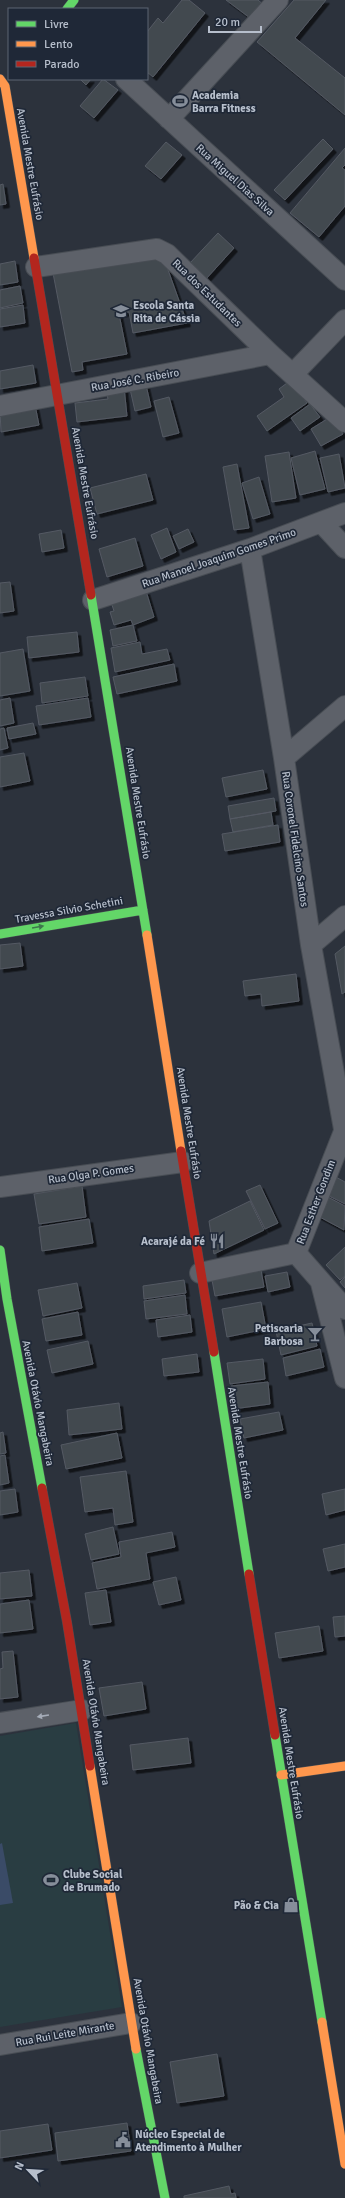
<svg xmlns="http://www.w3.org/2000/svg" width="345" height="2198" font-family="Signika,sans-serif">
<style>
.green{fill:#293d42}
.water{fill:#3a4b67}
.building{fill:#434850;stroke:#545a63;filter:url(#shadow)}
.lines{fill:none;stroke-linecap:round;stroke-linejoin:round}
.street-casing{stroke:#484d54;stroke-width:22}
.fast-casing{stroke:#484d54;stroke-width:10}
.slow-casing{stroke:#484d54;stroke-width:10}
.jam-casing{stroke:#484d54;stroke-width:10}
.street{stroke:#5d6169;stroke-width:20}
.fast{stroke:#63d668;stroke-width:9}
.slow{stroke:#ff974d;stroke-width:9}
.jam{stroke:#b3261e;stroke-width:9}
.oneway{fill:#3e764d}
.oneway2{fill:#a5acb8}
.labels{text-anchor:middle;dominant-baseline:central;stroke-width:3.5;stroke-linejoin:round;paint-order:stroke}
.poi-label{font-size:11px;font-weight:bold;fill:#b7bfcc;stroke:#1f2837;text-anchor:start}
.street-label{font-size:11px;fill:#b7bfcc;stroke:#1f2837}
</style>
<defs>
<filter id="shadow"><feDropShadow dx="3.5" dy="3.5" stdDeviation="0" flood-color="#0009"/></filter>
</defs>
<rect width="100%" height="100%" fill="#2c323c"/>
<path class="green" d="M76 1723 122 2007 0 2027V1736Z"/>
<path class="water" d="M2 1843 13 1903 0 1905V1844Z"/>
<path class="building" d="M182 0H189L205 13 153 77 147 72V32L158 18 163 23Z
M226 0H258L265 6 254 21Z
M294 0H326L295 38 345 78V115L257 42Z
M80 79H91L86 85Z
M103 79 118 90 94 118 80 106Z
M323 139 333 149 285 200 274 190Z
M166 142 182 155 161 179 145 166Z
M345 148V165L342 168 345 170V206L319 237 290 213Z
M3 184 6 204 0 205V185Z
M218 233 234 248 206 279 190 263Z
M154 254 167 267 187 323 133 333 129 312 119 314 127 354 82 362 83 370 72 372 53 273Z
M15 261 18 282 0 285V264Z
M20 286 23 303 0 308V290Z
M23 305 25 323 0 327V309Z
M33 365 36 383 0 389V371Z
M291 380 307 403 267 431 257 416 284 397 279 389Z
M146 385 151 407 135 411 130 389Z
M124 387 127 416 77 422 75 403 108 399 106 389Z
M169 397 179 433 163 437 154 401Z
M310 404 320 417 300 431 291 418Z
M35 405 39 425 1 432 0 411Z
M332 416 343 434 321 446 311 429Z
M315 451 325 489 300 495 291 458Z
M289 452 296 498 272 502 265 456Z
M339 454 345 488 328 492 320 458Z
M237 464 249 528 234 530 223 467Z
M146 474 153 500 97 514 90 488Z
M259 477 270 514 253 519 242 483Z
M167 528 176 552 161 559 151 535Z
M188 529 194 542 179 549 173 536Z
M61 530 64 548 42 552 39 534Z
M135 538 143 566 107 577 99 549Z
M10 582 14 611 0 613V583Z
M146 591 154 617 133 625 131 620 114 625 110 612 114 611 111 602Z
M133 625 137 641 113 646 110 630Z
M77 632 79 652 29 658 27 637Z
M140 642 142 654 167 649 170 660 115 672 111 648Z
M23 649 30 691 0 696V653Z
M174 664 177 681 117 694 113 677Z
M85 677 88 696 42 703 40 683Z
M10 698 14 723 0 726V700Z
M88 698 91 717 39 725 36 706Z
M33 723 36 734 9 739 7 728Z
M4 728 8 748 0 750V729Z
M24 753 30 781 0 787V757Z
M263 770 267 789 226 797 222 778Z
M274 798 276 811 230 819 228 806Z
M271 812 273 825 233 832 230 819Z
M278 825 280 842 225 851 222 834Z
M20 943 23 966 0 969V945Z
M345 946V992L342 994 335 954Z
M296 974 299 1001 262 1006 261 994 245 996 243 981Z
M334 1176 345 1182V1204L325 1194Z
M260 1185 278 1223 265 1229 246 1191Z
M82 1186 86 1217 39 1224 34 1194Z
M326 1196 345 1206 344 1230 316 1215Z
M250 1201 264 1230 214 1254 209 1221Z
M89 1219 93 1243 42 1251 39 1227Z
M345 1247V1276L340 1280 326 1265Z
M261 1270 264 1287 215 1296 212 1280Z
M287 1272 290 1287 268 1292 265 1276Z
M345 1277V1288L340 1282Z
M184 1280 186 1293 144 1299 143 1286Z
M77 1283 82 1308 43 1316 38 1290Z
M185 1295 187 1314 146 1319 144 1301Z
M261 1302 266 1329 227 1337 222 1309Z
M78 1312 82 1335 46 1341 42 1319Z
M190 1315 192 1332 158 1337 156 1320Z
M312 1323 317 1346 281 1355 276 1331Z
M88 1341 93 1364 52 1373 47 1350Z
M320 1349 324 1367 286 1376 283 1358Z
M197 1354 199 1372 164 1376 162 1359Z
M263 1359 265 1379 230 1384 227 1363Z
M268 1382 270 1404 233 1409 231 1386Z
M119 1403 122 1429 69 1435 67 1410Z
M279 1412 283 1430 244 1438 240 1419Z
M3 1432 6 1453 0 1454V1433Z
M117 1433 122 1458 66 1469 61 1445Z
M5 1455 9 1483 0 1485V1456Z
M126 1471 133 1522 115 1525 113 1508 85 1512 80 1477Z
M15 1489 18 1512 0 1515V1491Z
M345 1489V1510L326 1515 322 1494Z
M113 1527 119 1554 91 1560 85 1534Z
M172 1532 175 1547 146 1553 150 1579 97 1589 92 1563 121 1557 119 1542Z
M345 1544V1567L328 1571 323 1549Z
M29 1570 32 1596 0 1599V1573Z
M176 1577 181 1600 159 1605 153 1582Z
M106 1590 111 1622 90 1625 85 1593Z
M29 1600 33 1629 0 1633V1604Z
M345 1616V1636L335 1637 333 1617Z
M319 1626 323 1651 279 1658 275 1633Z
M13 1651 18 1697 0 1699V1669L3 1668 2 1652Z
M142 1682 146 1709 104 1716 99 1688Z
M188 1738 191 1763 133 1770 130 1745Z
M217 2054 224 2096 177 2103 170 2062Z
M127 2123 131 2151 58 2161 55 2133Z
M48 2124 52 2150 0 2158V2131Z
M229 2186 231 2194 235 2193 236 2198H184V2196Z"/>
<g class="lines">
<defs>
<path id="street" d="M126 79 345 280
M169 119 278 0
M36 267 157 249 167 254 270 354 345 422
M293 374 345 320
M0 406 270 354
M321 522 345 548
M250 549 284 758 311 945 344 1129
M93 600 250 549 345 513
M284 758 345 706
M311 945 345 916
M0 1187 183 1162
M296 1253 345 1129
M296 1253 345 1309
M200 1273 296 1253
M321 1283 345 1378
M0 1723 82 1710
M0 2045 131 2023"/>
<path id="fast" d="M67 9 74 0
M91 595 147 935
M0 934 143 910
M0 1250 7 1299 42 1488
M214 1352 249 1574
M275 1735 322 2022
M136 2049 165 2198"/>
<path id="slow" d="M0 79 5 86 34 258
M147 935 181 1151
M90 1766 136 2049
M281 1775 345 1766
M322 2022 345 2164"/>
<path id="jam" d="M34 258 91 595
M181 1151 214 1352
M42 1488 67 1622 90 1766
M249 1574 275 1735"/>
</defs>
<use href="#street" class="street-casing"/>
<use href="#fast" class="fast-casing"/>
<use href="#slow" class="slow-casing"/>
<use href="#jam" class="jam-casing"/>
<use href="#street" class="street"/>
<use href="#fast" class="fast"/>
<use href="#slow" class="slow"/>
<use href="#jam" class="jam"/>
</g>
<defs><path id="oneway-solid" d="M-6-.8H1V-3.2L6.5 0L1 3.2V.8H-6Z"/></defs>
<use class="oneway" href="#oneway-solid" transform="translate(38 927) rotate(-10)"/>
<use class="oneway2" href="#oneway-solid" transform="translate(43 1716) rotate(171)"/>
<defs>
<symbol id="stadium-bare" viewBox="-9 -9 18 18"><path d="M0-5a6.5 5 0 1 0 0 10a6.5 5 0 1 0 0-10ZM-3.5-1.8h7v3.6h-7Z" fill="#868e9a" stroke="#1f2837" stroke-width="2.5" paint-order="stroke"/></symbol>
<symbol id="school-bare" viewBox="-9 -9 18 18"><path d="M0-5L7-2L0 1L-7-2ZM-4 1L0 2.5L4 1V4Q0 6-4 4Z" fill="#868e9a" stroke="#1f2837" stroke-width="2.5" paint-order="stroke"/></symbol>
<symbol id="restaurant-bare" viewBox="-9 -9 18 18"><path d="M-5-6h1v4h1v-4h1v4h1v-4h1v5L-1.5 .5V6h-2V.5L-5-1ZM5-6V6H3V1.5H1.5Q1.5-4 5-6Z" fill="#868e9a" stroke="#1f2837" stroke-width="2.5" paint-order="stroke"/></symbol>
<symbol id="bar-bare" viewBox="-9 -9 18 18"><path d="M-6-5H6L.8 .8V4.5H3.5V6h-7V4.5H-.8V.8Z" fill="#868e9a" stroke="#1f2837" stroke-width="2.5" paint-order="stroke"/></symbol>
<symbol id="shop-bare" viewBox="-9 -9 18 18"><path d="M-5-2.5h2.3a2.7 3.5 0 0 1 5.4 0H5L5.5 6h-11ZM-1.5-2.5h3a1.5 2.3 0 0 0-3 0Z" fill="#868e9a" stroke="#1f2837" stroke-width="2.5" paint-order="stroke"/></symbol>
<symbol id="civic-bare" viewBox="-9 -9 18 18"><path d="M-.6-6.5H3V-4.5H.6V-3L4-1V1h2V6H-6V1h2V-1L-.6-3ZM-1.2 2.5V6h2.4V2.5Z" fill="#868e9a" stroke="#1f2837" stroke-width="2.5" paint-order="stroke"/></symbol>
</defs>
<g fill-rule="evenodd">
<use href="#stadium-bare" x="169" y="90" width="22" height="22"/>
<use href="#school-bare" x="110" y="300" width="22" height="22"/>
<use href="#restaurant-bare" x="206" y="1230" width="22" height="22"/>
<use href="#bar-bare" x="304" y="1323" width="22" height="22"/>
<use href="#stadium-bare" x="40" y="1869" width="22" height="22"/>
<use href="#shop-bare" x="280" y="1894" width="22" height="22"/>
<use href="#civic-bare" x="112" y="2129" width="22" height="22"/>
</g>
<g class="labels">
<g class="poi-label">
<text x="192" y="95">Academia<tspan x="192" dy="13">Barra Fitness</tspan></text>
<text x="133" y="305">Escola Santa<tspan x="133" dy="13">Rita de Cássia</tspan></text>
<text x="205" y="1241" text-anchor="end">Acarajé da Fé</text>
<text x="303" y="1328" text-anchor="end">Petiscaria<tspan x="303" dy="13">Barbosa</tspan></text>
<text x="63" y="1874">Clube Social<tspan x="63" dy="13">de Brumado</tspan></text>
<text x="279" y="1905" text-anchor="end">Pão &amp; Cia</text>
<text x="135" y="2134">Núcleo Especial de<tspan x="135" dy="13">Atendimento à Mulher</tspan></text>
</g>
<g class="street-label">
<text transform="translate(30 164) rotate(80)">Avenida Mestre Eufrásio</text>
<text transform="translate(235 180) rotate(42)">Rua Miguel Dias Silva</text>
<text transform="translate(207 293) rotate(44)">Rua dos Estudantes</text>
<text transform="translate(135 380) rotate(-10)">Rua José C. Ribeiro</text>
<text transform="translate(85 483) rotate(80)">Avenida Mestre Eufrásio</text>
<text transform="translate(219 558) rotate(-19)">Rua Manoel Joaquim Gomes Primo</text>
<text transform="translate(138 803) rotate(81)">Avenida Mestre Eufrásio</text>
<text transform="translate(295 839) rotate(82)">Rua Coronel Fidelcino Santos</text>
<text transform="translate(69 910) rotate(-10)">Travessa Silvio Schetini</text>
<text transform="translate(189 1123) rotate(81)">Avenida Mestre Eufrásio</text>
<text transform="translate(91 1174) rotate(-8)">Rua Olga P. Gomes</text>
<text transform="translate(316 1202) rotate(-69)">Rua Esther Gondim</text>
<text transform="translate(38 1403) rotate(79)">Avenida Otávio Mangabeira</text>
<text transform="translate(240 1443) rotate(81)">Avenida Mestre Eufrásio</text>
<text transform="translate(96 1722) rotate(81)">Avenida Otávio Mangabeira</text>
<text transform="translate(291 1763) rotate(81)">Avenida Mestre Eufrásio</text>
<text transform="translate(65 2034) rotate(-10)">Rua Rui Leite Mirante</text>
<text transform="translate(148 2041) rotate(80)">Avenida Otávio Mangabeira</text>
</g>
</g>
<rect x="8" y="8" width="140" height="72" fill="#1f2837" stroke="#5c6473"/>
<rect x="16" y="21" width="20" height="6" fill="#63d668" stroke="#5c6473"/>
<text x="44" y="28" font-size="12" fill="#b7bfcc">Livre</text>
<rect x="16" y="41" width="20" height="6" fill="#ff974d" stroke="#5c6473"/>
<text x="44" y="48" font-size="12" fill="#b7bfcc">Lento</text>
<rect x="16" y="61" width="20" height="6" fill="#b3261e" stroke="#5c6473"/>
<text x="44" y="68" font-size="12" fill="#b7bfcc">Parado</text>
<g transform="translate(28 2170) rotate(295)" stroke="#1f2837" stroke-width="3" paint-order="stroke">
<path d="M0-3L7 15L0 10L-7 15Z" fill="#b7bfcc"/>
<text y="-6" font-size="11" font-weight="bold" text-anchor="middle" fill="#b7bfcc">N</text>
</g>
<path d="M209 26v6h52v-6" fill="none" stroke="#b7bfcc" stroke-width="2"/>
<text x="215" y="26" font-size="12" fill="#b7bfcc" stroke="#1f2837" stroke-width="3" paint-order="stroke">20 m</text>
</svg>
